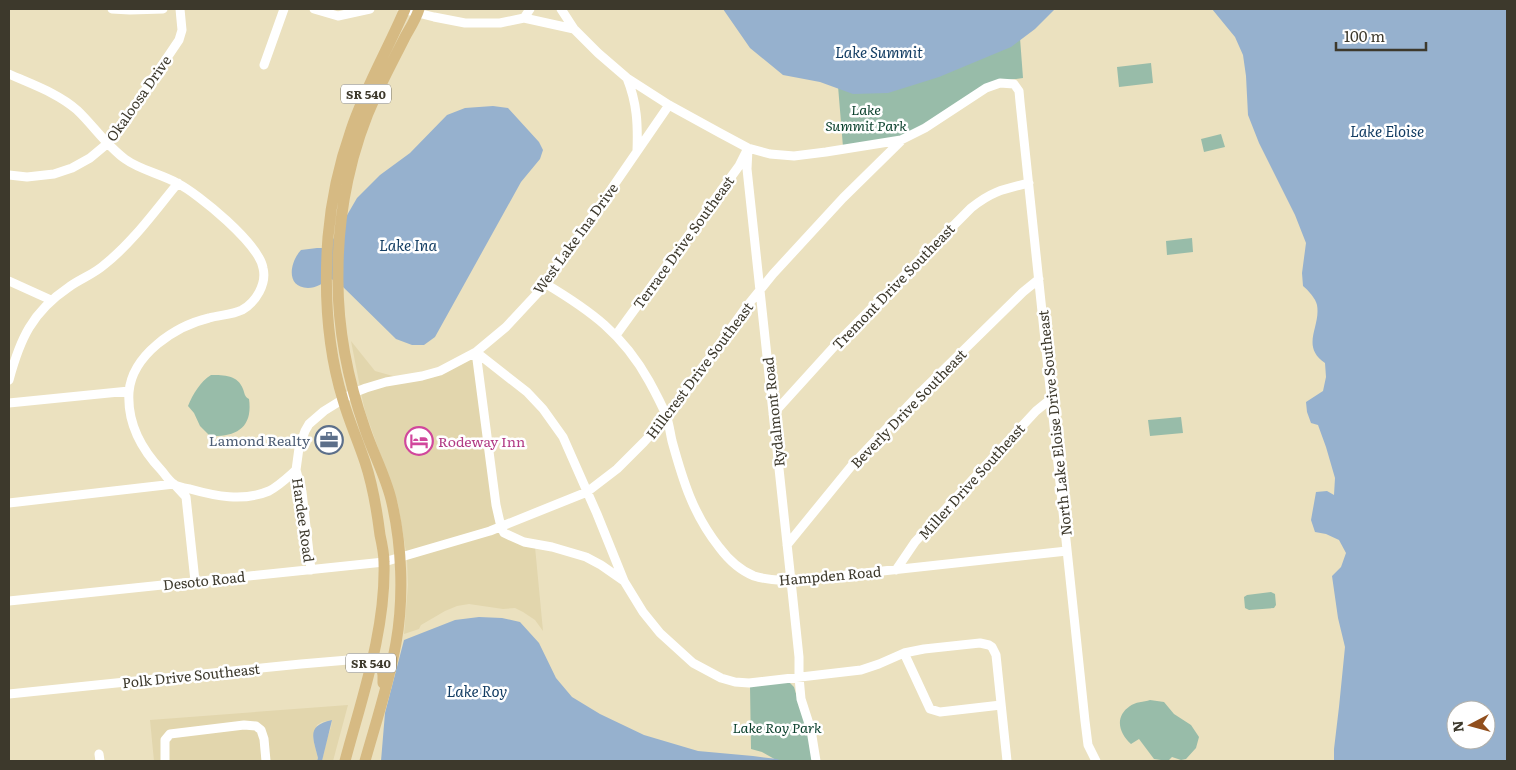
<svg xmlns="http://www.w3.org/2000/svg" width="1516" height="770" font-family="Literata,serif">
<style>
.built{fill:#e2d6ad}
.green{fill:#98bca9}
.water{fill:#96b1ce;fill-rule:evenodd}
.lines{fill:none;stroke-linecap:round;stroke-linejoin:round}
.minor{stroke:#fff;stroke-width:9}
.major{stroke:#d6ba83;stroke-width:11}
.labels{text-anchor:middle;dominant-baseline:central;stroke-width:5;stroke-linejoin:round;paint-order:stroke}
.shield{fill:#fff;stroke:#77746b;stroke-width:1}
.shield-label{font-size:12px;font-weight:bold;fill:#3d392c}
.street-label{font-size:14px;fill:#3d392c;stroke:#fff}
.park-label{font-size:14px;font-style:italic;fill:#083e2a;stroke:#fff}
.service-label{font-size:14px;fill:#4e5e75;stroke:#fff;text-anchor:end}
.hotel-label{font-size:14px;fill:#b23c85;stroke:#fff;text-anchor:start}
.water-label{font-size:15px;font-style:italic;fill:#133d63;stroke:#fff}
</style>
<rect width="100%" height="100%" fill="#ebe1bf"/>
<path class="built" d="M351 341 375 371 393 376 400 377 360 387Z
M473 357 497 525 406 552 398 504 365 411 361 393Z
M499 531 535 547 543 631 535 620 523 612 515 608 503 609 469 604 457 606 445 611 421 625 419 629 404 634 408 585 407 559Z
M348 705 333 761H322L327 739 331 727 332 720 322 722 317 725 313 738 318 758 317 761H269L264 729 169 731 162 761H154L150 720Z
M244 728 255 729 258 732 260 739 262 761H169L168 741 172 736Z"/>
<path class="green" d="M1020 38 1023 78 999 81 911 133 897 139 843 147 838 86Z
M1151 63 1153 83 1119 87 1117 67Z
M1221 134 1225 147 1204 152 1201 139Z
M1192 238 1193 252 1167 255 1166 241Z
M211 375C224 375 238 375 243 389 245 394 244 396 249 399 253 428 236 437 210 436L200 426 194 413 188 406C193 394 200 382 211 375Z
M1181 417 1183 433 1150 436 1148 420Z
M1271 592 1275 594 1276 605 1274 608 1249 610 1245 608 1244 597 1247 595Z
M789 682 794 687 809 737 813 761H778L762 752 751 749 750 686Z
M1150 700 1164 702 1174 714 1191 725 1199 737 1196 748 1186 759 1181 760 1172 757 1168 761 1154 759 1139 739 1131 744C1119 733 1114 717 1130 706 1135 702 1144 702 1150 700Z"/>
<path class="water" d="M723 9H1055L1035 29 1011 47 939 77 888 93 853 94 820 82 783 75 750 48Z
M1212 9H1507V761H1334V749L1339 707 1345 647 1338 618 1332 576 1341 567 1346 553 1339 540 1326 534 1315 532 1311 520 1316 492 1327 491 1334 495 1335 478 1326 447 1318 425 1311 423 1307 412 1306 402 1323 391 1326 377 1325 363C1300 346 1321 327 1317 305 1316 299 1308 290 1303 286L1302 273 1306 243 1295 215 1259 143 1248 115 1246 76 1243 55 1235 37ZM1456 710H1486V740H1456Z
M493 106 508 108 539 142 543 150 540 159 521 182 435 337 424 345H412L396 339 338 282 331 279C323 283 316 288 308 288 285 287 290 262 301 250L317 248H328L357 198 380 175 410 153 447 115 465 108Z
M479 617 502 618 520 622 539 643 556 678 572 697 600 714 644 735 698 751 753 756 777 759 782 761H381L385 713 404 640 455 620Z
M332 720 322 761H317L318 758C313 737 306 726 332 720Z"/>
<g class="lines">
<path class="minor" d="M112 9 130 10 163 9
M314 9 338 16 370 9
M402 9 434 17 465 23H500L524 18 574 29
M561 9 574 29 598 53 627 78 669 105 720 133 748 148 770 154 794 156 826 152 901 140 925 128 986 88 1000 83 1014 84 1019 91 1020 102 1085 721 1088 745 1096 761
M524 18 530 9
M264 65 284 9
M9 74C31 84 58 93 77 110 93 125 106 145 125 159 140 170 161 174 177 183 199 194 259 244 263 268 267 284 256 302 242 310 232 315 219 315 209 318 175 326 132 355 129 392 127 423 141 449 162 471 165 475 170 482 175 485 179 487 185 488 190 489 215 496 243 502 269 491 279 486 288 477 296 470L299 448 305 431 309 424 324 411 353 393 366 388 386 382 422 376 440 371 476 352 506 327 546 284 669 105
M627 78C637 103 638 124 637 151
M748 148 747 169 791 581 799 657V677L801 699 811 730 816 761
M9 175 27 177 54 174 72 168 90 158 108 143 121 126 179 40 182 30 180 9
M9 281 51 300
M546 284C591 311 623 334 649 381 655 392 661 403 666 415 669 423 670 432 672 441 683 481 693 514 719 547 728 559 739 570 754 576 766 580 778 580 791 581L1067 551
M616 335 739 166 746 152
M476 352 496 505 501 527 504 533 524 542 552 547 586 557 601 565 624 581 643 612 660 633 693 663 721 678 735 682 749 683 861 670 879 664 904 653 924 649 980 643 989 645 992 647 996 655 1007 761
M476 352 527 392 543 409 563 437 597 514 624 581
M9 380C20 339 32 312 69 287 80 279 94 274 104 265 133 242 155 211 178 183
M9 403 129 391
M773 414 841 339 971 208C992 191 1004 189 1029 183
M296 470 302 492 311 570
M9 503 174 484 186 497 195 581
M787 545 853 464 922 391 1023 292 1039 279
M896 570 915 542 1036 411 1052 398
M9 601 384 562 490 531 587 492 617 469 644 442 667 417 747 306 773 274 843 198 901 141
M904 653 930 709 940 712 1001 705
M9 694 301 664 372 658
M99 754 100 761
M165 761V740L170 734 244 725 256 726 261 730 264 739 266 761"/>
<path class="major" d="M372 658 381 663 383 675V683
M345 761C362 697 386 630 384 562 384 553 382 544 380 535 377 511 373 486 365 462 358 441 349 421 343 400 327 348 324 291 328 237 331 201 339 164 351 130 365 88 388 49 405 9
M365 761C376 722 389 683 396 643 404 598 402 544 391 499 385 475 373 453 365 429 347 378 337 326 338 272 338 211 351 148 377 93 386 74 396 55 405 37 410 28 416 19 419 9"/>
</g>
<defs>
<symbol id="office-ring" viewBox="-11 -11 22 22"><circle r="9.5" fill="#fff" stroke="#5c6f8a" stroke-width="1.5"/><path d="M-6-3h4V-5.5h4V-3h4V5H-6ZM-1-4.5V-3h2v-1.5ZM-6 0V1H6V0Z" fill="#5c6f8a"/></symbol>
<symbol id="hotel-ring" viewBox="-11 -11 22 22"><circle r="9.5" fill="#fff" stroke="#d1479c" stroke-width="1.5"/><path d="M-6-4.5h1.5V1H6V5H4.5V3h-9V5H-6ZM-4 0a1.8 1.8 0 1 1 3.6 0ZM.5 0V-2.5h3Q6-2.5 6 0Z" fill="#d1479c"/></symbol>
</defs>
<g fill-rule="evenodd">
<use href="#office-ring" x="313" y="424" width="32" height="32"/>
<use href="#hotel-ring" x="403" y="425" width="32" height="32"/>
</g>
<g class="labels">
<g class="shield">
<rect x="341" y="84.5" width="50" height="19" rx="4"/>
<rect x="346" y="653.5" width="50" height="19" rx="4"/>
</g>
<g class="shield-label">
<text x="366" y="94">SR 540</text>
<text x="371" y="663">SR 540</text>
</g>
<g class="street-label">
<text transform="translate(138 98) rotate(-55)">Okaloosa Drive</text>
<text transform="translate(575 238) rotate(-54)">West Lake Ina Drive</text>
<text transform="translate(683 242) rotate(-54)">Terrace Drive Southeast</text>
<text transform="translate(893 286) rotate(-46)">Tremont Drive Southeast</text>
<text transform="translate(699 370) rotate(-53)">Hillcrest Drive Southeast</text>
<text transform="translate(908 408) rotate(-46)">Beverly Drive Southeast</text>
<text transform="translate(773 412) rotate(-96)">Rydalmont Road</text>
<text transform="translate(1054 423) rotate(-96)">North Lake Eloise Drive Southeast</text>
<text transform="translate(971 481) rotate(-48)">Miller Drive Southeast</text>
<text transform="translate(304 520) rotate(82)">Hardee Road</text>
<text transform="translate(830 575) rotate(-5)">Hampden Road</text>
<text transform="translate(204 580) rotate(-6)">Desoto Road</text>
<text transform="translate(191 675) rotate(-6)">Polk Drive Southeast</text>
</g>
<g class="park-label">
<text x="866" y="109">Lake<tspan x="866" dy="16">Summit Park</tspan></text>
<text x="777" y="727">Lake Roy Park</text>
</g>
<g class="service-label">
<text x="310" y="440">Lamond Realty</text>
</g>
<g class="hotel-label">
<text x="438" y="441">Rodeway Inn</text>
</g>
<g class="water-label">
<text x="879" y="51">Lake Summit</text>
<text x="1387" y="130">Lake Eloise</text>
<text x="408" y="244">Lake Ina</text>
<text x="477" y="690">Lake Roy</text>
</g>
</g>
<rect width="1516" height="770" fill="none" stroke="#3d392c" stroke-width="20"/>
<g transform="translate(1471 725) rotate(264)"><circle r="24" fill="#ffffff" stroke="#b1b0ab"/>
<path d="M0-4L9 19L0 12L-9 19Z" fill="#914f1d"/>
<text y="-8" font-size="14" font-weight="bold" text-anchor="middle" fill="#3d392c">N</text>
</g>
<path d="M1336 42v8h90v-8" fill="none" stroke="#3d392c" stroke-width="2.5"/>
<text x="1344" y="42" font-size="15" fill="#3d392c" stroke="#ffffff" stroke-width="4" paint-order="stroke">100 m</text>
</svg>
